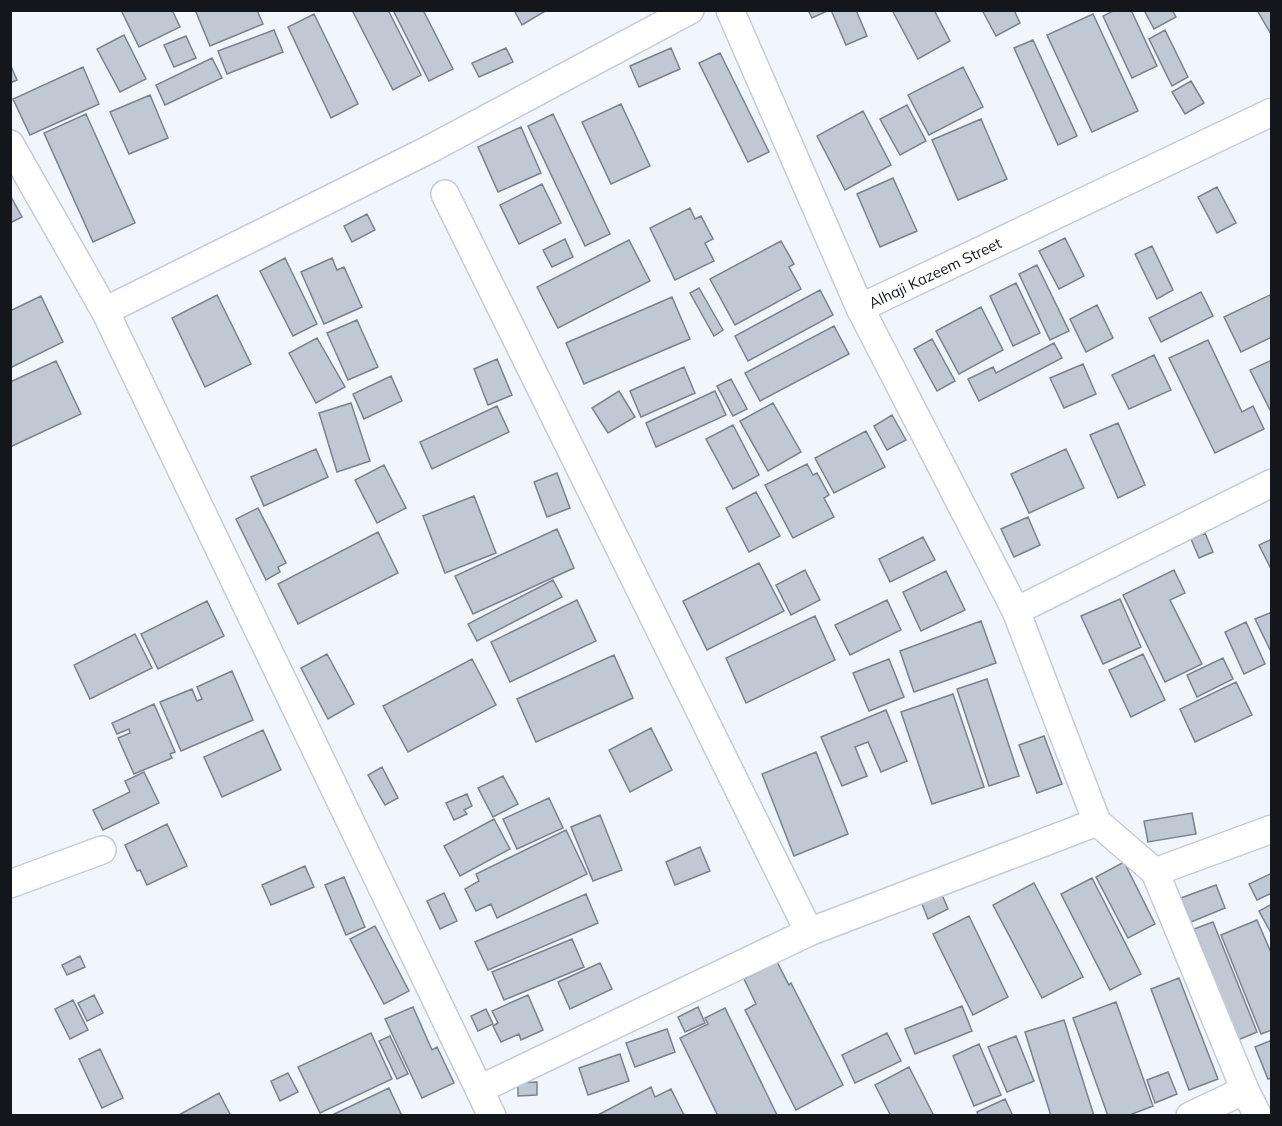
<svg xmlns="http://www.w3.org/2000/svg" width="1282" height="1126" font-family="Mulish,sans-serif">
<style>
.building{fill:#c0c8d4;stroke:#7b828d;stroke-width:1.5}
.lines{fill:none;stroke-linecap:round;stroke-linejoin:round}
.minor-casing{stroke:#c4ccd9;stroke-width:30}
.minor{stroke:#fff;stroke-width:27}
.labels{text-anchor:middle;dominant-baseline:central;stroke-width:6;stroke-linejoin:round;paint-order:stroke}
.street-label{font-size:15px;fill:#13161a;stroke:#fff}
</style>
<rect width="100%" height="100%" fill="#f1f6fd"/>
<path class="building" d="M121 10H172L180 27 139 47Z
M199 10H257L263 24 210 46 196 12Z
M352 10H388L421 75 393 90Z
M393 10H423L453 69 429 81Z
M514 10H547L522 25Z
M808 10H829L812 18Z
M831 10H856L867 36 846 45Z
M892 10H934L950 41 918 59Z
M982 10H1014L1020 23 996 36Z
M1115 10H1131L1157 66 1132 78 1103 16Z
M1144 10H1172L1176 17 1154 29Z
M1257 10H1272V36Z
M314 14 358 104 331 118 288 27Z
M1093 14 1138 111 1092 132 1047 35Z
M274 30 283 52 227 74 218 51Z
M1165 30 1188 77 1172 86 1149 39Z
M124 35 146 79 120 92 97 49Z
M186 36 196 58 174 67 164 45Z
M1033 40 1077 136 1058 145 1014 48Z
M506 48 513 62 479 77 472 63Z
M671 48 680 69 639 87 630 66Z
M720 53 769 152 748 162 699 63Z
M212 58 222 78 165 105 156 85Z
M10 64 17 80 10 83Z
M83 67 99 104 30 135 13 99Z
M963 67 983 107 929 135 908 95Z
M1191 81 1204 103 1185 114 1172 92Z
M150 95 168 138 129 154 110 112Z
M621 104 650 166 611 184 582 122Z
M907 105 926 141 900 155 880 119Z
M863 111 891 165 845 190 817 136Z
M86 114 135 223 93 242 44 133Z
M553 114 610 234 585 246 528 126Z
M981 119 1007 179 958 200 932 140Z
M521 127 541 173 498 192 478 147Z
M893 178 917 231 880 247 857 194Z
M542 184 561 223 519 244 500 205Z
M1217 187 1236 223 1217 233 1198 197Z
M10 195 22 217 10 223Z
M690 208 695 219 701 216 713 239 705 243 714 261 675 280 650 228Z
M367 214 375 230 352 242 344 226Z
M1065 238 1084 276 1059 289 1039 251Z
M565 239 573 257 552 267 543 250Z
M629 240 650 281 558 328 537 287Z
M781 241 794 264 789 267 801 289 735 325 710 279Z
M1152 246 1173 290 1157 299 1135 254Z
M285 258 317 324 293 336 260 271Z
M332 258 337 270 344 267 362 307 324 324 301 272Z
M1037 265 1069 331 1050 340 1019 274Z
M1016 283 1040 333 1013 346 990 296Z
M699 288 723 330 714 336 690 293Z
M820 290 833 315 748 361 735 336Z
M1201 292 1213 316 1161 342 1149 318Z
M1272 294V337L1241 352 1224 317Z
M217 295 251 364 205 387 172 318Z
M41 296 63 342 10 368V311Z
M672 297 690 339 584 384 566 343Z
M1097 305 1113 338 1086 352 1070 319Z
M981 307 1003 350 959 374 936 331Z
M357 320 378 367 348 380 327 333Z
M834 326 849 354 760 401 745 373Z
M317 338 345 387 316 403 289 353Z
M932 339 955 381 937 391 914 349Z
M1208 340 1242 412 1253 406 1264 429 1215 453 1169 358Z
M1054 343 1062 358 979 401 968 379 993 367 996 373Z
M1154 355 1171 390 1129 409 1112 375Z
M497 359 512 395 488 405 474 369Z
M1272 360V414L1250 370Z
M56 361 81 414 10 447V382Z
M1083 364 1096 394 1064 408 1050 378Z
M684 367 695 393 641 417 630 391Z
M391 376 402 401 364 419 353 394Z
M731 379 747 409 733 416 717 386Z
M619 391 635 417 608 433 592 408Z
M715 391 726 415 656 447 646 423Z
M351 403 370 461 337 472 319 413Z
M773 403 801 452 768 471 740 421Z
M497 406 509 432 432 469 420 442Z
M892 415 906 440 887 450 874 426Z
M1118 423 1145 485 1118 498 1090 435Z
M733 425 759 475 733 489 706 439Z
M866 431 885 467 834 493 815 458Z
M316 449 328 477 264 506 251 477Z
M1066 449 1084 488 1029 513 1011 474Z
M807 464 813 475 817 473 829 495 824 498 834 517 793 538 765 485Z
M384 465 406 508 377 523 355 480Z
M557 473 570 508 547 517 534 482Z
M756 492 780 536 749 552 726 508Z
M474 496 496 553 445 573 423 516Z
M258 508 286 563 278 567 280 572 266 580 236 519Z
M1028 517 1040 545 1014 557 1001 529Z
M557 529 574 568 473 614 455 576Z
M378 532 398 573 298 624 278 584Z
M1205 533 1213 552 1199 558 1191 539Z
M923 537 935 560 890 582 879 559Z
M1272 539V571L1259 545Z
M759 563 784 611 707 650 683 601Z
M805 570 820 600 791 615 776 585Z
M1174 570 1185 593 1170 600 1202 664 1165 682 1123 595Z
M946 571 965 610 921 631 903 592Z
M553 580 562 597 477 641 468 624Z
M1120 599 1141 647 1103 664 1081 616Z
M577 600 596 641 510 682 491 642Z
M887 600 901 630 850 655 835 625Z
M207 601 224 636 158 669 141 634Z
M1272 612V654L1255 619Z
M815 616 835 660 746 703 726 658Z
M981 621 996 663 914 692 900 651Z
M1246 622 1265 664 1244 674 1225 632Z
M135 634 152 668 90 699 74 665Z
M327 654 354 704 328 719 301 668Z
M1143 654 1165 700 1131 717 1109 670Z
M614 655 633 698 536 742 517 699Z
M1223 658 1233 679 1197 697 1187 675Z
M472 659 496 705 408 752 383 706Z
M889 659 904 697 869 711 853 673Z
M232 671 253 720 181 751 160 702 192 689 197 701 202 699 197 687Z
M987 679 1019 776 989 786 957 689Z
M1236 682 1252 715 1195 742 1180 709Z
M953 694 984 787 932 804 901 712Z
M154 704 175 752 170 754 172 758 134 774 118 738 130 733 129 729 117 734 112 723Z
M886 710 907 761 881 772 868 742 855 747 867 776 842 786 821 737Z
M651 728 672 770 630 792 609 750Z
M263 730 281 770 222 797 204 757Z
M1044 736 1062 784 1037 793 1019 745Z
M816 752 848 834 794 856 762 774Z
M382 767 398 798 385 805 368 775Z
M144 772 159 803 103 830 93 810 130 792 125 781Z
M503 776 518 804 493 817 478 788Z
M467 794 472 806 464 810 467 814 454 820 446 803Z
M549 798 563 828 517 849 503 819Z
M1192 813 1196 834 1148 842 1144 821Z
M600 815 622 870 593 881 571 827Z
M494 819 510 849 460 876 444 846Z
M167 824 187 866 147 885 140 870 137 871 125 845Z
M566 830 587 874 497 918 491 904 476 911 465 889 479 881 476 874Z
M700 847 710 871 675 885 666 862Z
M1124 862 1155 924 1128 938 1096 877Z
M305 866 314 887 271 905 262 885Z
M1272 873V893L1257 900 1249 884Z
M344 877 365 927 346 935 325 885Z
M1092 878 1141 974 1110 990 1061 894Z
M1034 883 1083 977 1042 998 993 905Z
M1216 885 1225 908 1191 922 1181 898Z
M940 890 948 909 928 919 920 899Z
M444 893 457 921 440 929 427 901Z
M586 894 598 923 488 970 475 942Z
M1272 904V935L1259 911Z
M969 916 1008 997 973 1015 933 934Z
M1257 920 1272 955V1030L1261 1034 1221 935Z
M1213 922 1257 1032 1238 1040 1194 929Z
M375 926 409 991 384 1004 350 939Z
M572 939 584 967 504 1000 492 972Z
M80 956 85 967 67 975 62 965Z
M777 962 789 985 791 983 843 1085 796 1110 745 1010 756 1004 744 979Z
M600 963 612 989 570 1009 558 982Z
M1179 978 1218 1079 1189 1090 1151 989Z
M94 995 103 1013 87 1021 78 1003Z
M528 995 543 1030 521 1040 519 1034 501 1042 493 1026 498 1023 492 1011Z
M73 1000 88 1030 70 1039 55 1009Z
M1116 1002 1153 1106 1127 1116H1108L1073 1018Z
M962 1006 972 1031 915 1054 905 1029Z
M413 1007 432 1050 437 1047 454 1083 422 1098 385 1019Z
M698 1007 705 1023 685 1032 678 1017Z
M725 1008 777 1115 776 1116H718L680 1038 708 1024 705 1018Z
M486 1009 493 1024 478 1031 471 1016Z
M1064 1020 1094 1116H1051L1025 1032Z
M667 1029 675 1052 635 1067 626 1043Z
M371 1033 392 1079 320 1113 298 1067Z
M887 1033 901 1061 855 1083 842 1055Z
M390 1036 408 1074 397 1079 379 1041Z
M1016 1036 1034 1081 1007 1092 988 1047Z
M1272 1040V1078L1268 1079 1255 1047Z
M979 1044 1001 1095 974 1106 953 1056Z
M100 1049 123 1098 102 1108 79 1059Z
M620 1054 629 1081 588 1095 579 1068Z
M909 1067 934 1116H891L875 1085Z
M1168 1072 1177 1094 1155 1103 1147 1080Z
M288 1073 298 1092 280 1101 271 1081Z
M537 1082V1095L518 1096V1083Z
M651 1087 655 1097 671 1089 684 1115 596 1116Z
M389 1088 402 1116H330Z
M219 1093 231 1116H177Z
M1005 1099 1013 1116H978L977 1112Z"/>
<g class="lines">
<defs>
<g id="minor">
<path id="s1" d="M730 10 860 308 1272 112"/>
<path d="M10 144 105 311 492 1116"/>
<path d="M445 194 809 932"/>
<path d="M860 308 1016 611 1097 822 1155 872 1245 1090 1258 1116"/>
<path d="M105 311 430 149 690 10"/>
<path d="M1016 611 1272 483"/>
<path d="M1155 872 1272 829"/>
<path d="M10 884 102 850"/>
<path d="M480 1089 809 932 1097 822"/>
<path d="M1190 1116 1245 1090"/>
</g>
</defs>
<use href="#minor" class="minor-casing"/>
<use href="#minor" class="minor"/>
</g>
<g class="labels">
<g class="street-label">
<text stroke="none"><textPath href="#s1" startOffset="408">Alhaji Kazeem Street</textPath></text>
</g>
</g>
<rect width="1282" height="1126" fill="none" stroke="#13161a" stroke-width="24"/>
</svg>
